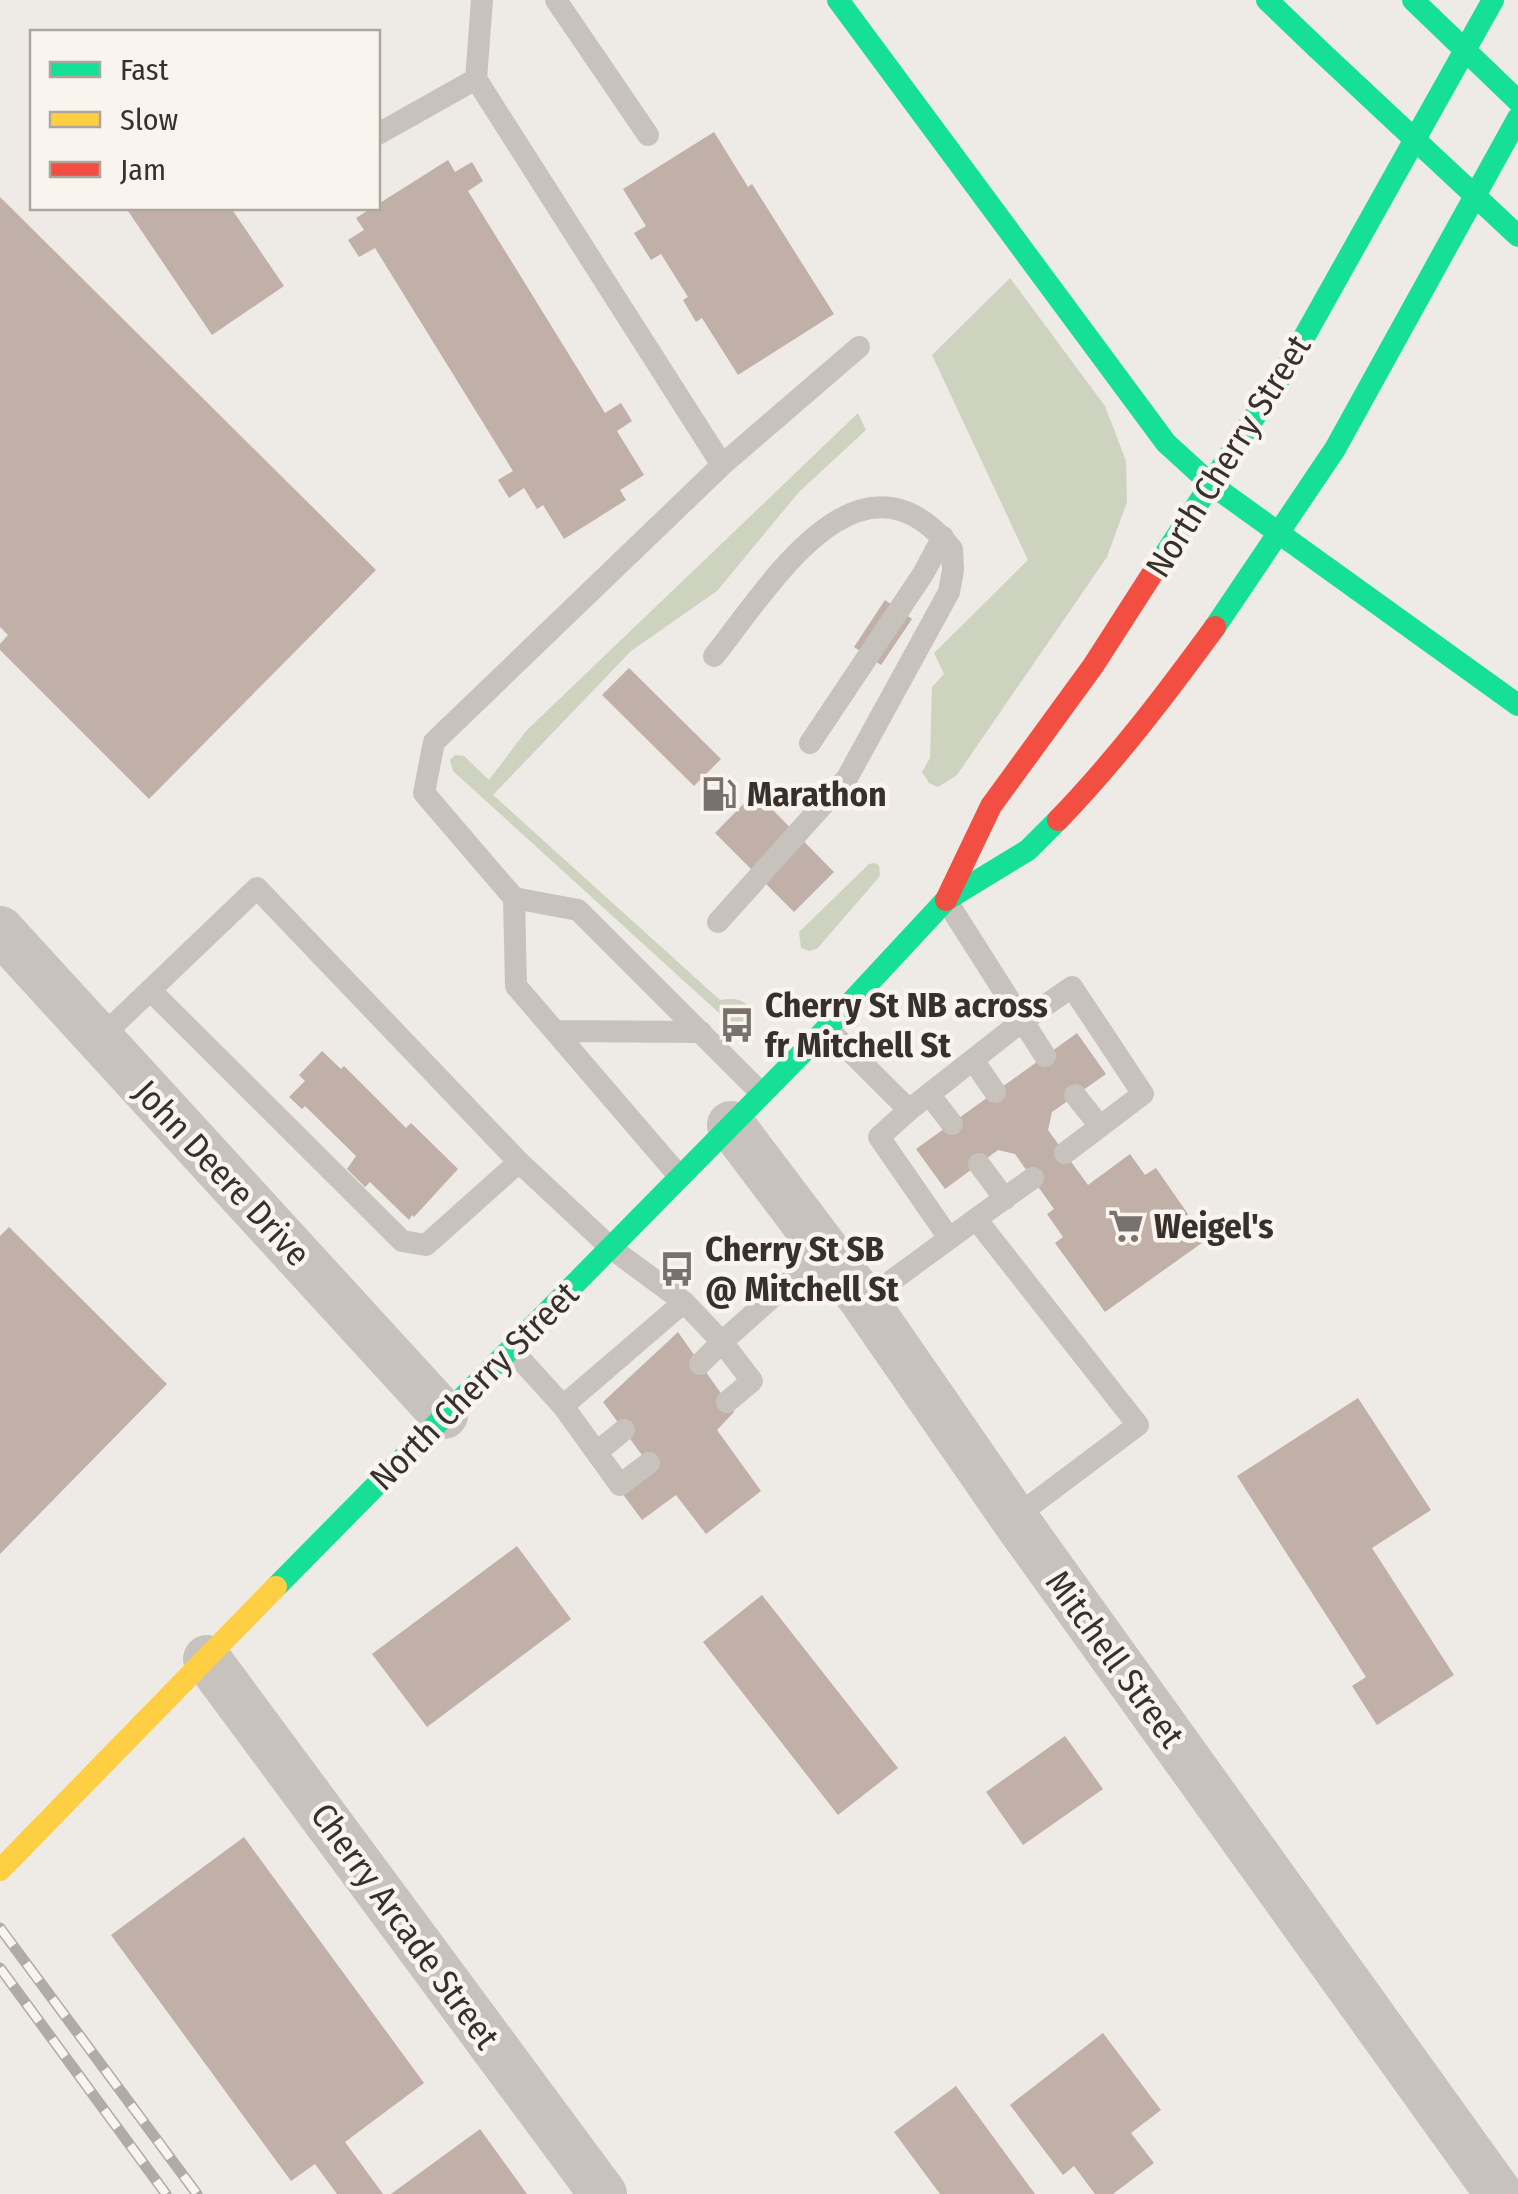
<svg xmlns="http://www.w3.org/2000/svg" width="1518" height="2194" font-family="'Fira Sans Condensed',sans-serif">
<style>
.green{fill:#ced3c0}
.building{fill:#c0b0a7}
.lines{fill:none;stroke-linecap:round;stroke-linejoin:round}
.lane{stroke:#c8c2bd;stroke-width:22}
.street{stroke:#c8c2bd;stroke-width:48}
.fast{stroke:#16e098;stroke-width:22}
.slow{stroke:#ffcf43;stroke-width:22}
.jam{stroke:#f24e42;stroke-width:22}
.rail-casing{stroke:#b0aba7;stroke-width:11}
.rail{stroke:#f9f4ed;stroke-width:8;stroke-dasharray:22;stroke-linecap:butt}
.fast-bridge{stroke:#16e098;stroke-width:22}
.labels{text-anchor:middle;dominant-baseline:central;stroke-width:9;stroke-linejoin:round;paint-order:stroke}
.street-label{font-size:35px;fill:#38302b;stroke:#f9f4ed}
.poi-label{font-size:35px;font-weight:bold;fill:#38302b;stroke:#f9f4ed;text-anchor:start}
</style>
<rect width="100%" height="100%" fill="#eeeae5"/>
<path class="green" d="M1010 278 1105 406 1126 461 1127 502 1107 557 957 775 938 787 929 783 922 772 930 758 932 687 944 674 934 653 1028 560 932 355Z
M858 413 866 430 799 492 717 591 631 651 493 795 720 1000C738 997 753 1000 750 1022L741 1033 453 771 450 760 455 755 464 756 489 780 526 731Z
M874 863 879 865 880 876 817 949 809 951 801 948 799 932 869 864Z"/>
<path class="building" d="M714 132 748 187 752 184 834 314 738 375 702 318 696 322 683 300 688 297 661 254 651 260 634 233 646 226 623 189Z
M448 160 455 172 472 162 483 181 468 191 605 413 621 403 632 421 617 431 644 475 620 490 626 500 564 539 543 505 537 509 524 488 509 498 498 480 513 471 375 248 359 257 348 240 364 230 356 218Z
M0 197 376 570 149 799 0 650V644L8 635 0 627Z
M126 208H231L284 286 212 335Z
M885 600 912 619 881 665 854 647Z
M629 668 721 759 694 786 602 695Z
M755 792 834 872 794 912 715 833Z
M1077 1033 1106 1074 1052 1112 1048 1130 1088 1185 1130 1154 1145 1175 1156 1168 1206 1240 1105 1312 1055 1243 1063 1237 1047 1214 1054 1209 1015 1154 998 1150 945 1189 916 1149Z
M322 1051 341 1069 344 1066 406 1128 411 1123 458 1169 414 1217 412 1215 409 1220 370 1182 365 1187 347 1169 356 1156 305 1106 302 1109 289 1097 305 1081 299 1075Z
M9 1227 167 1384 0 1554V1236Z
M678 1332 734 1412 717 1430 761 1491 706 1534 676 1495 642 1520 622 1493 653 1470 603 1402Z
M1358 1398 1431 1510 1372 1548 1454 1675 1377 1725 1352 1686 1366 1677 1237 1476Z
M517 1546 571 1619 427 1727 372 1654Z
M762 1595 898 1768 838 1815 703 1642Z
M1065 1736 1103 1789 1023 1845 986 1792Z
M244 1837 424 2083 345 2142 383 2194H337L315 2164 291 2181 111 1935Z
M1103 2033 1161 2110 1131 2133 1154 2163 1113 2194H1095L1074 2166 1063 2175 1010 2105Z
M956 2086 1035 2194H940L894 2132Z
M480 2129 527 2194H391Z"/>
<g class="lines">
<path class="lane" d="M482 0 476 79 722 465 434 742 424 793 514 898
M556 0 648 135
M378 134 476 79
M722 465 859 347
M714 656C770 586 860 434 952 549L953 570 949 592 847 778 718 922
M810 743 923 574 943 537
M946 900 1045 1056
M150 990 402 1241 426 1245 519 1162
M827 1028 909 1110 1021 1022 1072 987 1143 1094 1065 1153
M555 1031 701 1032
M99 1039 257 888 519 1162 611 1248 684 1302
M973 1060 995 1092
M929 1094 952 1124
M1075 1095 1099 1125
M909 1110 879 1137 949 1238
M979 1164 1005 1199
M680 1177 516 986 514 898 578 910 762 1094
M976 1219 1033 1178
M864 1301 976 1219 1138 1425 1014 1518
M511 1349 563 1406 684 1302 722 1342 825 1250
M700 1364 722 1342 752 1381 727 1402
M563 1406 620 1485 649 1463
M597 1452 624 1430"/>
<path class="street" d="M0 930 444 1415
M731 1125 864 1301 1014 1518 1499 2194
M207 1659 603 2194"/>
<path class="fast" d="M838 0 1166 443 1212 485 1518 705
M1267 0 1317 48
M1156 568 1289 364 1493 0
M1215 627 1335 449 1518 118
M276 1587 827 1028 946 900 1028 850 1058 820"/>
<path class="slow" d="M0 1870 276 1587"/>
<path class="jam" d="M1058 820C1116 760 1166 694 1215 627
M946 900 991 806 1093 666 1156 568"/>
<defs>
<path id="rail" d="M0 1928 197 2194
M0 1968 166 2194"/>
</defs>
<use href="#rail" class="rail-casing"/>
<use href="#rail" class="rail"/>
<path class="fast-bridge" d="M1413 0 1518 101
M1317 48 1518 236"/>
</g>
<defs>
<symbol id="fuel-bare" viewBox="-9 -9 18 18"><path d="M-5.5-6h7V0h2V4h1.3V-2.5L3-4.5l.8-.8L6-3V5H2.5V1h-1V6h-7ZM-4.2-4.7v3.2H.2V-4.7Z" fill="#78716c" stroke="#f9f4ed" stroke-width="2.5" paint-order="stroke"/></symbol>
<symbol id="bus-bare" viewBox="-9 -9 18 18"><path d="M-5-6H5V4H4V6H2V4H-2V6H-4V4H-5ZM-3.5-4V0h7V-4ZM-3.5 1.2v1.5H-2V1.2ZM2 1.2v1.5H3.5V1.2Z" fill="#78716c" stroke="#f9f4ed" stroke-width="2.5" paint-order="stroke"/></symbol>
<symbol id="supermarket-bare" viewBox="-9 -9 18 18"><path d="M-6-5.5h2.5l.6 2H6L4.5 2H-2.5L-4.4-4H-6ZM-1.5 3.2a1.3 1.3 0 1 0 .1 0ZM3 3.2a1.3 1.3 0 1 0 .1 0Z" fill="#78716c" stroke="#f9f4ed" stroke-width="2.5" paint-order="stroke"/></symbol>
</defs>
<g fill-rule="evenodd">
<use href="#fuel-bare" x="694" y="769" width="50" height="50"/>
<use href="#bus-bare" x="712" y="1000" width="50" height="50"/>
<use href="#supermarket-bare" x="1101" y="1201" width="50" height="50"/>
<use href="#bus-bare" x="652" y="1244" width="50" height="50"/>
</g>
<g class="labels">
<g class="street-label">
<text transform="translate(1228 456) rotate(-58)">North Cherry Street</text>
<text transform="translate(222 1173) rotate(47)">John Deere Drive</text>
<text transform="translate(474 1386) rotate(-45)">North Cherry Street</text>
<text transform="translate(1115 1659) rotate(54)">Mitchell Street</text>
<text transform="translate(405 1926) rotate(54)">Cherry Arcade Street</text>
</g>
<g class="poi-label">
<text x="747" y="794">Marathon</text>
<text x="765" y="1005">Cherry St NB across<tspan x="765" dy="40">fr Mitchell St</tspan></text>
<text x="1154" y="1226">Weigel's</text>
<text x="705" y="1249">Cherry St SB<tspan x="705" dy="40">@ Mitchell St</tspan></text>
</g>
</g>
<rect x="30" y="30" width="350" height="180" fill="#f9f4ed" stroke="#aca69f" stroke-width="2.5"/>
<rect x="50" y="62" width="50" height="15" fill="#16e098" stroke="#aca69f" stroke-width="2.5"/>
<text x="120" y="80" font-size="30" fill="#38302b">Fast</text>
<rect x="50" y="112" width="50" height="15" fill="#ffcf43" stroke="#aca69f" stroke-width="2.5"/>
<text x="120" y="130" font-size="30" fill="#38302b">Slow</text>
<rect x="50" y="162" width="50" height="15" fill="#f24e42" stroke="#aca69f" stroke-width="2.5"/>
<text x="120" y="180" font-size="30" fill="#38302b">Jam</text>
</svg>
